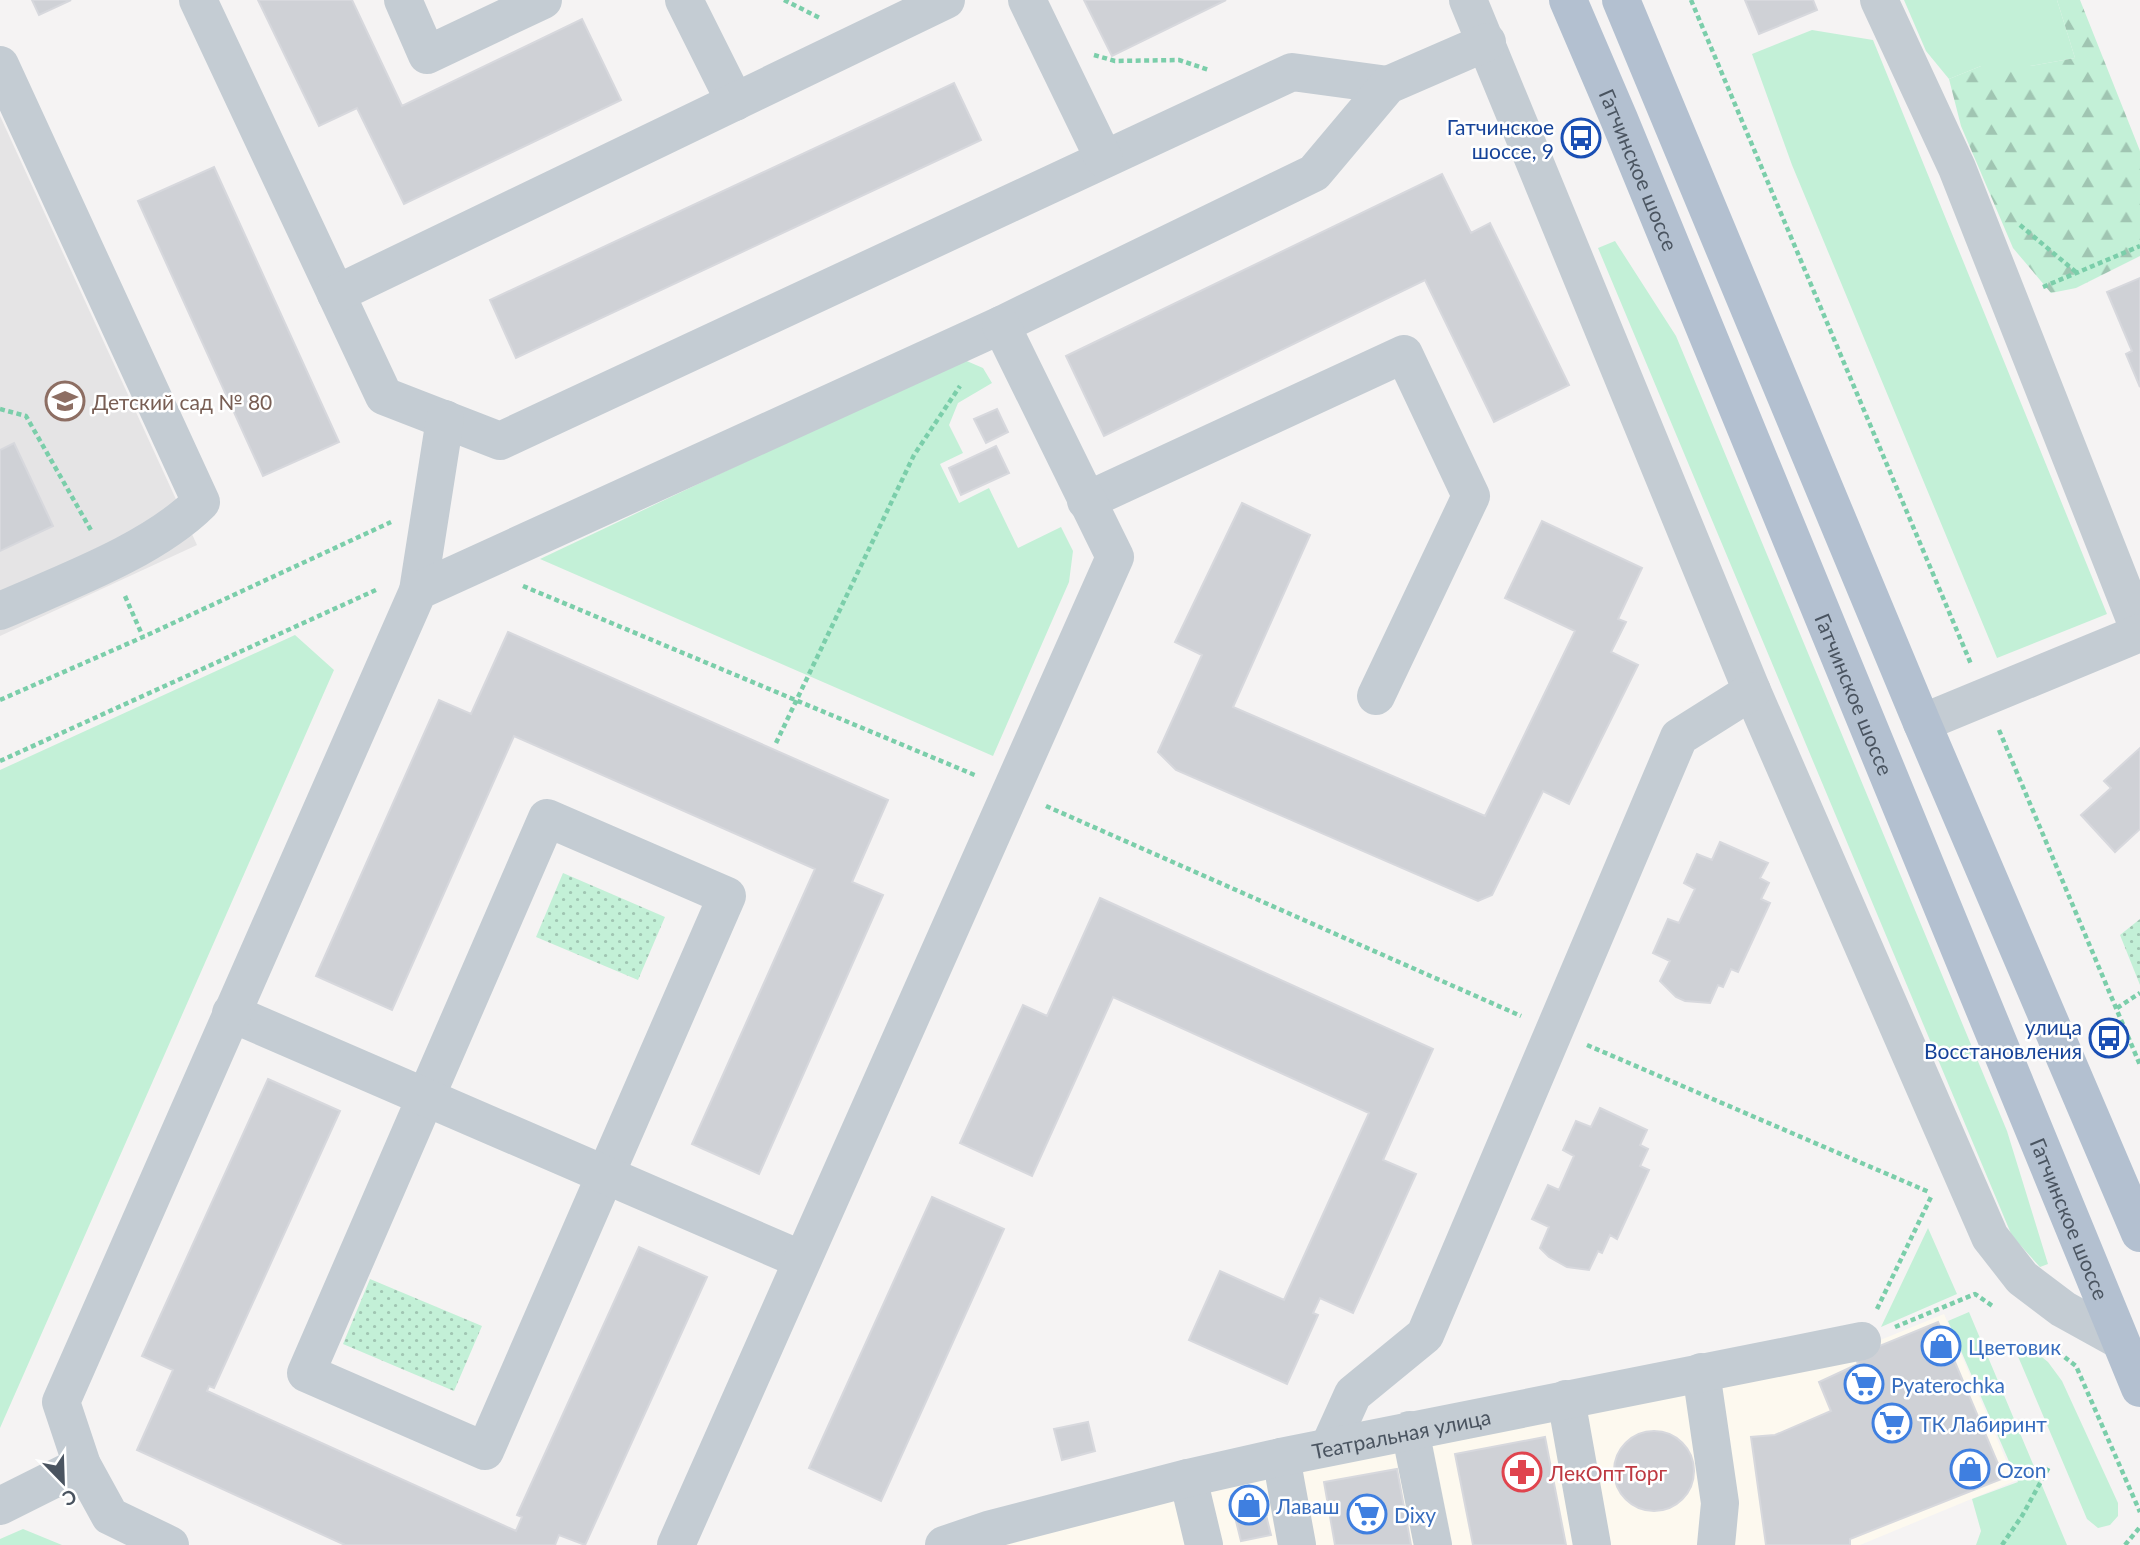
<svg xmlns="http://www.w3.org/2000/svg" width="2140" height="1545" font-family="Lato,sans-serif">
<style>
.commercial{fill:#fdf9ef}
.education{fill:#e5e4e5}
.grass{fill:#c3f0d7}
.forest{fill:url(#forest-firs)}
.park{fill:url(#park-dots)}
.building{fill:#cfd1d6;stroke:#d7d8dd;stroke-width:2}
.lines{fill:none;stroke-linecap:round;stroke-linejoin:round}
.path{stroke:#7bceaa;stroke-width:4.5;stroke-dasharray:5 3.5;stroke-linecap:butt}
.minor{stroke:#c4ccd3;stroke-width:38}
.major{stroke:#b3c0d0;stroke-width:38}
.labels{text-anchor:middle;dominant-baseline:central;stroke-width:5;stroke-linejoin:round;paint-order:stroke}
.transit-label{font-size:21px;fill:#164399;stroke:#fff;text-anchor:end}
.street-label{font-size:21px;fill:#4a5460;stroke:#fff}
.education-label{font-size:21px;fill:#785e54;stroke:#fff;text-anchor:start}
.shop-label{font-size:21px;fill:#366cbe;stroke:#fff;text-anchor:start}
.health-label{font-size:21px;fill:#be3a42;stroke:#fff;text-anchor:start}
</style>
<defs>
<pattern id="forest-firs" width="22" height="20" patternUnits="userSpaceOnUse" patternTransform="scale(1.75)"><rect width="22" height="20" fill="#c3f0d7"/><path d="M5 1l3.5 6h-7zM16 11l3.5 6h-7z" fill="#a0c5b2"/></pattern>
<pattern id="park-dots" width="8" height="8" patternUnits="userSpaceOnUse" patternTransform="scale(1.75)"><rect width="8" height="8" fill="#c3f0d7"/><path d="M2 2h.1M6 6h.1" fill="none" stroke="#a0c5b2" stroke-width="1.8" stroke-linecap="round"/></pattern>
</defs>
<rect width="100%" height="100%" fill="#f5f3f3"/>
<path class="commercial" d="M1944 1314 2015 1481 1860 1545H998L1310 1461 1856 1350Z"/>
<path class="education" d="M0 116 197 545 0 636Z"/>
<path class="grass" d="M1904 0H2057L2075 58 2030 66H1981L1949 79 1926 51Z
M1812 30 1873 40 2107 614 1997 658 1792 165 1752 54Z
M1615 241 1676 336 2007 1131 2048 1264 2040 1267 2012 1236 1598 248Z
M962 359 983 368 992 383 958 403 949 425 963 453 940 464 959 503 989 488 1018 548 1061 527 1073 551 1069 582 993 756 540 559Z
M295 635 334 670 0 1428V770Z
M1928 1228 1957 1294 1881 1327Z
M1969 1312 2067 1545H1976L1981 1531 1972 1499 2018 1482 1948 1321Z
M2022 1345 2032 1349 2048 1362 2062 1381 2118 1503V1516L2110 1525 2098 1528 2087 1519 2014 1347Z
M23 1529 62 1545H0V1539Z"/>
<path class="forest" d="M2057 0H2080L2140 151V256L2076 288 2051 293 2013 248 1961 126 1949 79 1981 66H2030L2075 58Z"/>
<path class="park" d="M563 873 665 917 638 980 536 937Z
M2140 919V985L2120 935Z
M370 1279 482 1326 454 1391 343 1344Z"/>
<path class="building" d="M32 0H71L39 15Z
M258 0H352L402 106 582 19 621 100 404 204 357 108 319 126Z
M1084 0H1226L1112 56Z
M1745 0H1813L1817 10 1759 34Z
M954 83 981 140 516 358 490 300Z
M214 167 339 442 263 476 138 201Z
M1442 174 1471 233 1490 223 1569 385 1494 422 1425 280 1104 436 1066 356Z
M2140 278V387L2126 354 2132 351 2107 292Z
M997 409 1008 432 986 443 974 419Z
M14 443 53 526 0 551V450Z
M996 446 1009 473 961 495 949 468Z
M1242 503 1310 535 1233 707 1485 816 1575 631 1505 598 1542 521 1642 568 1618 619 1626 622 1611 652 1638 665 1569 804 1543 791 1492 895 1478 901 1176 770 1158 752 1202 655 1175 642Z
M508 632 888 800 852 882 883 895 759 1174 692 1144 815 869 514 736 392 1010 316 976 439 700 471 714Z
M2140 748V829L2115 852 2081 815 2111 788 2104 781Z
M1720 842 1768 863 1760 878 1769 883 1761 899 1770 903 1738 972 1731 969 1723 987 1718 985 1710 1003 1685 1001 1676 997 1660 981 1670 961 1653 953 1668 919 1679 923 1695 889 1684 883 1697 854 1712 860Z
M1100 898 1433 1049 1383 1160 1416 1174 1353 1313 1320 1298 1313 1313 1318 1315 1287 1384 1189 1340 1220 1271 1284 1300 1369 1113 1113 997 1032 1176 960 1143 1023 1005 1047 1016Z
M268 1079 340 1111 214 1388 209 1386 207 1391 516 1531 522 1517 517 1515 639 1247 707 1277 585 1545 559 1535 555 1545H345L137 1450 173 1370 142 1356Z
M1600 1108 1647 1130 1640 1145 1648 1149 1640 1166 1649 1170 1617 1239 1610 1235 1602 1253 1598 1251 1589 1270 1567 1267 1549 1257 1540 1248 1549 1227 1532 1219 1548 1185 1559 1190 1574 1156 1563 1150 1576 1121 1591 1127Z
M932 1197 1004 1229 881 1501 809 1468Z
M1938 1322 2004 1478 1850 1539V1545H1766L1751 1437 1775 1435 1831 1411 1819 1382 1858 1364 1855 1356Z
M1088 1422 1095 1451 1062 1460 1054 1429Z
M1614 1471a40 40 0 1 1 80 0a40 40 0 1 1-80 0Z
M1545 1437 1566 1545H1473L1455 1454Z
M1397 1469 1411 1545H1335L1324 1482Z
M1261 1490 1267 1515 1236 1521 1231 1496Z
M1266 1515 1271 1535 1241 1541 1236 1521Z"/>
<g class="lines">
<path class="path" d="M784 0 820 18
M1691 0 1971 664
M1094 55 1115 61 1179 60 1209 70
M2020 225 2077 273
M2043 287 2140 246
M0 409 26 416 92 532
M523 586 977 776
M125 596 143 637
M0 700 143 637 391 522
M1999 730 2140 1065
M776 743 914 455 960 386
M0 761 378 589
M1046 806 1521 1016
M2117 1008 2140 993
M1587 1045 1929 1192
M1877 1309 1931 1197
M1895 1327 1975 1294 1994 1307
M2058 1352 2076 1366 2140 1512
M2002 1545 2022 1516 2050 1465
M2125 1545 2140 1527"/>
<g class="minor">
<path d="M198 0 384 396 500 441 1292 72 1388 85"/>
<path d="M403 0 427 55 543 0"/>
<path d="M684 0 735 102"/>
<path d="M1027 0 1104 159"/>
<path d="M1468 0 1752 691 1990 1237 2022 1278 2063 1309 2119 1340"/>
<path d="M1879 0 1957 168 2140 632"/>
<path d="M0 65 201 502C152 551 63 583 0 611"/>
<path d="M336 294 946 0"/>
<path d="M1086 501 1404 354 1471 496 1376 696"/>
<path d="M418 591 445 419"/>
<path d="M1922 723 2140 633"/>
<path d="M547 818 727 896 485 1451 306 1373Z"/>
<path d="M231 1013 802 1260"/>
<path d="M1701 1372 1720 1503 1716 1545"/>
<path d="M1566 1399 1592 1545"/>
<path d="M1410 1430 1433 1545"/>
<path d="M1329 1447 1353 1394 1425 1335 1679 737 1752 691"/>
<path d="M1281 1457 1297 1545"/>
<path d="M1188 1478 1204 1545"/>
<path d="M0 1506 82 1465"/>
<path d="M170 1545 110 1516 82 1465 61 1402 418 591 1001 325 1314 173 1388 85 1487 42"/>
<path d="M676 1545 1115 557 1001 325"/>
<path id="s1" d="M944 1545 988 1530 1188 1478 1281 1457 1862 1341"/>
</g>
<g class="major">
<path id="s2" d="M1568 0 1619 119 2140 1388"/>
<path d="M1621 0 1922 723 2140 1233"/>
</g>
</g>
<defs>
<symbol id="bus-ring" viewBox="-11 -11 22 22"><circle r="9.5" fill="#fff" stroke="#1a4fb4" stroke-width="1.5"/><path d="M-5-6H5V4H4V6H2V4H-2V6H-4V4H-5ZM-3.5-4V0h7V-4ZM-3.5 1.2v1.5H-2V1.2ZM2 1.2v1.5H3.5V1.2Z" fill="#1a4fb4"/></symbol>
<symbol id="school-ring" viewBox="-11 -11 22 22"><circle r="9.5" fill="#fff" stroke="#8d6e63" stroke-width="1.5"/><path d="M0-5L7-2L0 1L-7-2ZM-4 1L0 2.5L4 1V4Q0 6-4 4Z" fill="#8d6e63"/></symbol>
<symbol id="shop-ring" viewBox="-11 -11 22 22"><circle r="9.5" fill="#fff" stroke="#3f7fe0" stroke-width="1.5"/><path d="M-5-2.5h2.3a2.7 3.5 0 0 1 5.4 0H5L5.5 6h-11ZM-1.5-2.5h3a1.5 2.3 0 0 0-3 0Z" fill="#3f7fe0"/></symbol>
<symbol id="supermarket-ring" viewBox="-11 -11 22 22"><circle r="9.5" fill="#fff" stroke="#3f7fe0" stroke-width="1.5"/><path d="M-6-5.5h2.5l.6 2H6L4.5 2H-2.5L-4.4-4H-6ZM-1.5 3.2a1.3 1.3 0 1 0 .1 0ZM3 3.2a1.3 1.3 0 1 0 .1 0Z" fill="#3f7fe0"/></symbol>
<symbol id="pharmacy-ring" viewBox="-11 -11 22 22"><circle r="9.5" fill="#fff" stroke="#e0444e" stroke-width="1.5"/><path d="M-2-6h4v4h4v4h-4v4h-4v-4h-4v-4h4Z" fill="#e0444e"/></symbol>
</defs>
<g fill-rule="evenodd">
<use href="#bus-ring" x="1559" y="116" width="44" height="44"/>
<use href="#school-ring" x="43" y="379" width="44" height="44"/>
<use href="#bus-ring" x="2087" y="1016" width="44" height="44"/>
<use href="#shop-ring" x="1919" y="1324" width="44" height="44"/>
<use href="#supermarket-ring" x="1842" y="1362" width="44" height="44"/>
<use href="#supermarket-ring" x="1870" y="1401" width="44" height="44"/>
<use href="#shop-ring" x="1948" y="1447" width="44" height="44"/>
<use href="#pharmacy-ring" x="1500" y="1450" width="44" height="44"/>
<use href="#shop-ring" x="1227" y="1483" width="44" height="44"/>
<use href="#supermarket-ring" x="1345" y="1492" width="44" height="44"/>
</g>
<g class="labels">
<g class="transit-label">
<text x="1554" y="126">Гатчинское<tspan x="1554" dy="24">шоссе, 9</tspan></text>
<text x="2082" y="1026">улица<tspan x="2082" dy="24">Восстановления</tspan></text>
</g>
<g class="street-label">
<text stroke="none"><textPath href="#s2" startOffset="184">Гатчинское шоссе</textPath></text>
<text stroke="none"><textPath href="#s2" startOffset="751">Гатчинское шоссе</textPath></text>
<text stroke="none"><textPath href="#s2" startOffset="1318">Гатчинское шоссе</textPath></text>
<text stroke="none"><textPath href="#s1" startOffset="471">Театральная улица</textPath></text>
</g>
<g class="education-label">
<text x="92" y="401">Детский сад № 80</text>
</g>
<g class="shop-label">
<text x="1968" y="1346">Цветовик</text>
<text x="1891" y="1384">Pyaterochka</text>
<text x="1919" y="1423">ТК Лабиринт</text>
<text x="1997" y="1469">Ozon</text>
<text x="1276" y="1505">Лаваш</text>
<text x="1394" y="1514">Dixy</text>
</g>
<g class="health-label">
<text x="1549" y="1472">ЛекОптТорг</text>
</g>
</g>
<g transform="translate(63 1482) rotate(157)" stroke="#ffffff" stroke-width="5" paint-order="stroke">
<path d="M0-5L12 26L0 18L-12 26Z" fill="#4a5460"/>
<text y="-10" font-size="19" font-weight="bold" text-anchor="middle" fill="#4a5460">С</text>
</g>
</svg>
